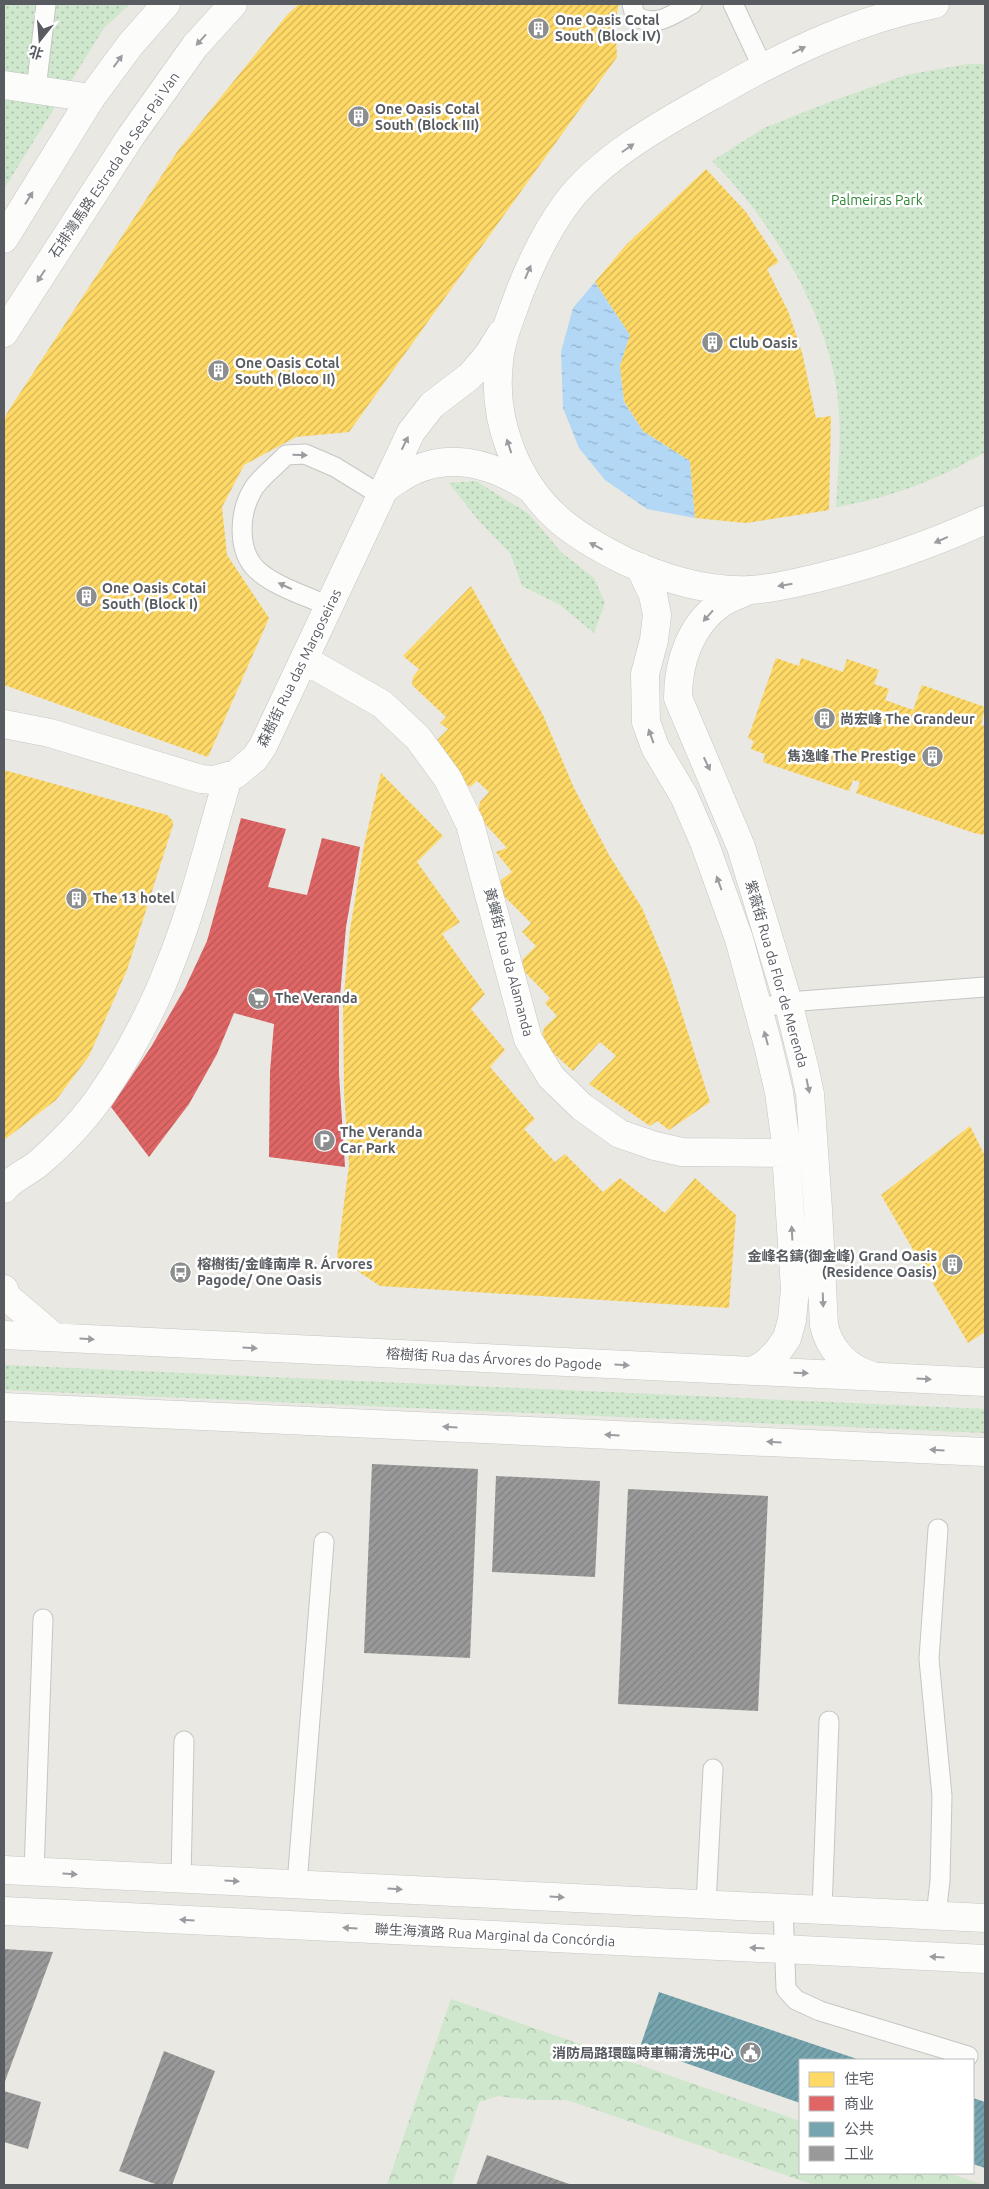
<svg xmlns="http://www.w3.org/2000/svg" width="989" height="2189" font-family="Ubuntu,'Noto Sans SC',sans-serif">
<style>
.green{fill:url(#green-dots)}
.forest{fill:url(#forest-crowns)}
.water{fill:url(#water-ripples)}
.homes{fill:url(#homes-hatch)}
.shops{fill:url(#shops-hatch)}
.public{fill:url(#public-hatch)}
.industry{fill:url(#industry-hatch)}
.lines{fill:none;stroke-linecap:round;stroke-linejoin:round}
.lane-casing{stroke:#c5c6c4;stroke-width:21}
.street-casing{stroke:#c5c6c4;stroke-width:29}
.secondary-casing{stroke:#c5c6c4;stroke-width:29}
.lane{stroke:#fcfcfb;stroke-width:19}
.street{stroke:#fcfcfb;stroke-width:28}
.secondary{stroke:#fcfcfb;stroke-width:28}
.oneway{fill:#9a9c9f}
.labels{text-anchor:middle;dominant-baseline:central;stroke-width:5;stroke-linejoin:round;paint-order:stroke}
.poi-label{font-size:14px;font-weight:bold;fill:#585c61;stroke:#fff;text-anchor:start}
.street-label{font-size:14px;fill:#585c61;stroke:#fff}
.park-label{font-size:14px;fill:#318737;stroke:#fff}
</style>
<defs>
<pattern id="green-dots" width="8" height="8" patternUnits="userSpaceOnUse" patternTransform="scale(1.25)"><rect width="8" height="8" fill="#cfe7cd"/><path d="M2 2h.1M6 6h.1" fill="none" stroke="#abbeaa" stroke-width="1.8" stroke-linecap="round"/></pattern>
<pattern id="forest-crowns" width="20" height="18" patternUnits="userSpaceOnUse" patternTransform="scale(1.25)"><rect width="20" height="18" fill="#cfe7cd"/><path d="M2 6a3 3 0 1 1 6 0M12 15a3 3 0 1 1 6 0" fill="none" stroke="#abbeaa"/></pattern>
<pattern id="water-ripples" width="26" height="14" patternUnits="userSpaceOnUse" patternTransform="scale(1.25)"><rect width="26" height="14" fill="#b3d8f6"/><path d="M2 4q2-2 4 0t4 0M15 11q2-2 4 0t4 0" fill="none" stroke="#94b2cb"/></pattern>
<pattern id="homes-hatch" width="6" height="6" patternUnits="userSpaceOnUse" patternTransform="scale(1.25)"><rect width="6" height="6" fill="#ffd966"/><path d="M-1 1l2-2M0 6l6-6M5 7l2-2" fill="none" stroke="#d1b357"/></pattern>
<pattern id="shops-hatch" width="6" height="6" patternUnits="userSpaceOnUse" patternTransform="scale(1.25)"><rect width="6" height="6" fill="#e06666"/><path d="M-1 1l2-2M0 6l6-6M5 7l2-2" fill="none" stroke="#b85757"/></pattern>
<pattern id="public-hatch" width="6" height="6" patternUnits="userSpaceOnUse" patternTransform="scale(1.25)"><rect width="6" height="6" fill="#76a5af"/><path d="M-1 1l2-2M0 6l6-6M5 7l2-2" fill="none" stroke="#648a92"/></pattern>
<pattern id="industry-hatch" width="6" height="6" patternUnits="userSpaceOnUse" patternTransform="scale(1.25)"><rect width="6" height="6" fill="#999"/><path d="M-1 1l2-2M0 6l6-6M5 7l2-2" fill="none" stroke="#808080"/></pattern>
</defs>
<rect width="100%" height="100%" fill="#e9e8e2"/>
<path class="green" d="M4 4H130L104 28 4 189Z
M968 64H985V452C938 480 890 498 836 507 838 476 841 443 839 412 835 324 773 221 712 161L764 128 835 100 906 75Z
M476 481 529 514 561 552 594 578 605 603 594 633 560 605 522 586 510 553 479 521 449 483Z
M4 1365 985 1409V1433L4 1390Z"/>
<path class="forest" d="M451 1999 800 2121V2173H948L984 2185H814L567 2100H533L498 2096 479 2102 452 2185H387Z"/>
<path class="water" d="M595 282 630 335 620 366 624 402 643 431 690 461 695 518 647 509 605 480 579 448 563 408 561 352 573 308Z"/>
<path class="homes" d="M299 4H619L615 21 617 57 349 432 296 437 244 465 222 507 227 555 269 618 208 757 4 685V422L7 413 179 149 287 15Z
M706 169 746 212 779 262 767 269 788 311 802 352 816 418 831 416 829 510 746 523 695 518 690 461 643 431 624 401 620 366 630 335 595 282 626 245Z
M471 586 543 715 574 788 609 855 642 908 668 970 710 1102 669 1130 657 1121 650 1126 589 1084 616 1056 600 1042 573 1071 541 1042 544 1028 557 1016 545 1003 550 998 521 968 523 959 536 946 522 932 531 923 499 891 501 880 512 872 496 852 507 848 477 815 480 802 489 792 477 781 470 787 456 775 437 740 448 729 440 723 446 717 412 685 413 677 419 669 403 656Z
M776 658 799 666 801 658 843 672 847 659 879 670 874 684 889 689 885 700 913 710 922 685 985 707 981 725 985 726V835L974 833 856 793 860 782 853 780 849 791 763 762 765 754 751 749 754 741 748 738Z
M4 770 167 815 173 821V825L127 970 89 1056 56 1100 4 1140Z
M381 773 443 836 417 862 460 922 442 934 485 994 471 1009 505 1050 490 1067 535 1119 524 1129 555 1162 565 1154 603 1192 620 1178 665 1213 695 1178 736 1215 729 1308 380 1286 337 1257 349 1165 344 1091 343 1004 350 930 364 845Z
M970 1126 985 1156V1332L968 1343 881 1195Z"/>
<path class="shops" d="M241 818 286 829 268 887 307 895 322 838 360 847 346 927 339 1008V1074L345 1167 269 1157 270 1071 274 1024 234 1013 217 1054 189 1104 149 1157 111 1107 151 1047 185 988 207 941Z"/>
<path class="public" d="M659 1992 860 2060H800V2103L640 2047Z
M973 2098 985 2102V2168L973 2164Z"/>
<path class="industry" d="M372 1464 478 1469 470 1658 364 1653Z
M496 1476 600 1481 595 1577 492 1572Z
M628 1489 768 1496 758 1711 618 1704Z
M4 1949 53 1952 4 2084Z
M164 2051 215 2071 172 2185H158L119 2171Z
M4 2091 41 2102 28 2149 4 2142Z
M487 2155 572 2185H476Z"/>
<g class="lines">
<defs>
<path id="lane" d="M632 4 635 16C658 28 671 15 692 4
M733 4 763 68
M36 90 46 4
M329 606C306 596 276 587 257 570 237 551 239 514 252 491 258 479 277 465 286 455L305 454 335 467 382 496
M758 1009 788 1002 985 987
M34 1872 43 1619
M181 1879 184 1741
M297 1884 324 1542
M706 1904 713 1769
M783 1908 786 1989 796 2000 820 2011 968 2056
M822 1910 829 1721
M936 1915 940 1881 942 1796 929 1659 938 1529"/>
<path id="street" d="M935 4C859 19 791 51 724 89 671 119 602 155 566 204 546 231 532 261 520 291 512 314 501 338 499 362 492 419 515 480 557 518 577 536 601 549 625 561 662 578 708 592 750 590 772 589 795 583 817 578 875 564 930 545 985 520
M4 85 91 98
M385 488C395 482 405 474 415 470 456 452 496 466 531 489
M640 567 653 595 657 615 654 640 645 674 646 722 655 747 684 796 704 842 739 939 768 1045 779 1092 785 1137 795 1289 792 1320 787 1338 778 1351 765 1364 752 1371
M749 590C739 595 729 598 720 604 690 626 678 662 678 698L741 847 788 1002 804 1066 810 1094 818 1209 824 1325C829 1349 847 1368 870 1375
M305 660 382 704 418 738 448 779 470 824 528 1039 551 1077 582 1107 620 1134 655 1146 682 1152 787 1153
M4 724 50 733 201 779 213 780 236 774 255 758 263 746 411 432 432 405 470 376 488 355 501 334
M4 1189C13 1177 29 1172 40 1162 63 1142 87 1117 104 1091 128 1056 154 1007 169 967 194 906 209 841 228 778
M4 1289 7 1297 54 1337
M4 1335 985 1382
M4 1407 985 1452
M4 1870 985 1918
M4 1911 985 1959"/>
<path id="secondary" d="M4 239 91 98 130 45 166 4
M4 333 131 136 195 46 233 4"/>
</defs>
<use href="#lane" class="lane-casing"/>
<use href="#street" class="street-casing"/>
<use href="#secondary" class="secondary-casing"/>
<use href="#lane" class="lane"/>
<use href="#street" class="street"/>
<use href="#secondary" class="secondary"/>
</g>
<defs><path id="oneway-solid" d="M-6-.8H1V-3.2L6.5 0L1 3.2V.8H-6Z" transform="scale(1.25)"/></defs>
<g class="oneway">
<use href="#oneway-solid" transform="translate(201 40) rotate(132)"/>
<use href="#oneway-solid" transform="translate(799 50) rotate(-27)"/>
<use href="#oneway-solid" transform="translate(118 61) rotate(-54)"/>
<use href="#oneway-solid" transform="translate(628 148) rotate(-35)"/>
<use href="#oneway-solid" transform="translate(29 198) rotate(-58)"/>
<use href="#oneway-solid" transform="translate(528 272) rotate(-67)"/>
<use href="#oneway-solid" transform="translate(41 276) rotate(123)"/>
<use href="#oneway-solid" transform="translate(405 443) rotate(-64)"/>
<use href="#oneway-solid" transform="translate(509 446) rotate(-108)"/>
<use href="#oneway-solid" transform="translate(300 455) rotate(1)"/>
<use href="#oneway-solid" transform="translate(941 540) rotate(156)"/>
<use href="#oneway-solid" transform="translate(596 546) rotate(-152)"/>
<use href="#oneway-solid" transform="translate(785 585) rotate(171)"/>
<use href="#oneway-solid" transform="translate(285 586) rotate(-155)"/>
<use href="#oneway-solid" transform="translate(708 616) rotate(132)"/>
<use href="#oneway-solid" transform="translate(651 736) rotate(-110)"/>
<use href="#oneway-solid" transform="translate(707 764) rotate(65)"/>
<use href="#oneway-solid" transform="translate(719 883) rotate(-110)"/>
<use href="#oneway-solid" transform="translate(766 1038) rotate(-105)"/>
<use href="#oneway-solid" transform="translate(808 1086) rotate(78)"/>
<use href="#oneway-solid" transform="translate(792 1233) rotate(-93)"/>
<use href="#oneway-solid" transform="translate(823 1300) rotate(88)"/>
<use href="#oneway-solid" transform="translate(87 1339) rotate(3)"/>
<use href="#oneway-solid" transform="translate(250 1348) rotate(3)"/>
<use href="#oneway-solid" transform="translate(622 1365) rotate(3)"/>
<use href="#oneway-solid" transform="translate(801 1373) rotate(2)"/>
<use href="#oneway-solid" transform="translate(924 1379) rotate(3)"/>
<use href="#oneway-solid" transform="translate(450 1427) rotate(-177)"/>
<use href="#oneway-solid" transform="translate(612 1435) rotate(-177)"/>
<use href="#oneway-solid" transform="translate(774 1442) rotate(-177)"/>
<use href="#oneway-solid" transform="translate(937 1450) rotate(-177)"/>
<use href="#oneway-solid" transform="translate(70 1874) rotate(3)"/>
<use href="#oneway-solid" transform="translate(232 1881) rotate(3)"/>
<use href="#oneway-solid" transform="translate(395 1889) rotate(3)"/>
<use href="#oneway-solid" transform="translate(557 1897) rotate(3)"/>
<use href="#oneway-solid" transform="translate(187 1920) rotate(-177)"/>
<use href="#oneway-solid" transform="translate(350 1928) rotate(-177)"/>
<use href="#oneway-solid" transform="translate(757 1948) rotate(-177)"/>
<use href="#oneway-solid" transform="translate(937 1957) rotate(-177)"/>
</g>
<defs>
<symbol id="building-disc" viewBox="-11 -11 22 22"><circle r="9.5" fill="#8b8d8e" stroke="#fff"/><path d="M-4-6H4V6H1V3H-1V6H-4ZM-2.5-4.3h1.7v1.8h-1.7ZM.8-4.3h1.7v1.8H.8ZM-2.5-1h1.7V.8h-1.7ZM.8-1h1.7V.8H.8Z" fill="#fff"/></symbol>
<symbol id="supermarket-disc" viewBox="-11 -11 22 22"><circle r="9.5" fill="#8b8d8e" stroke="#fff"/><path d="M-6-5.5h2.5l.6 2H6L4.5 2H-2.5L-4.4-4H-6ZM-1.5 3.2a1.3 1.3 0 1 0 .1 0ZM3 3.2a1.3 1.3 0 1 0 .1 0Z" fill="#fff"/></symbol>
<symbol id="parking-disc" viewBox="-11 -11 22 22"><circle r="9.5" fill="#8b8d8e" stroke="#fff"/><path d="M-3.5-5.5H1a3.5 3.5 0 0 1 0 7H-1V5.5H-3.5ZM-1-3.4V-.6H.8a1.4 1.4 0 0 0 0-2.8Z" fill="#fff"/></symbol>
<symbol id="bus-disc" viewBox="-11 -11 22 22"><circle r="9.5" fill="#8b8d8e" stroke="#fff"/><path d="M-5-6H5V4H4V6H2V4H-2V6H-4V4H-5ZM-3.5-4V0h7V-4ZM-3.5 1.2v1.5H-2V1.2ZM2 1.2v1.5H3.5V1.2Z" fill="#fff"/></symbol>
<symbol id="civic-disc" viewBox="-11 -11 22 22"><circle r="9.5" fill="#8b8d8e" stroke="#fff"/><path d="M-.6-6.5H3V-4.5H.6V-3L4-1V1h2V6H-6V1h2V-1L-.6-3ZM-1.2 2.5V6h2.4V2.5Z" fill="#fff"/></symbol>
</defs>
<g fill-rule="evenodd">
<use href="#building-disc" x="526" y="16" width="25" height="25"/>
<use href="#building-disc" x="346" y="104" width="25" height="25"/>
<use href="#building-disc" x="700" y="330" width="25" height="25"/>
<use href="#building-disc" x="206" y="358" width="25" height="25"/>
<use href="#building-disc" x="74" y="584" width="25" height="25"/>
<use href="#building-disc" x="812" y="706" width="25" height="25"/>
<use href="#building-disc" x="920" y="744" width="25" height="25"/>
<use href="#building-disc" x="64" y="886" width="25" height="25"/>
<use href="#supermarket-disc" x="246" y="986" width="25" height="25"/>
<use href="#parking-disc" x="312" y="1128" width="25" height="25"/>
<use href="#building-disc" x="940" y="1252" width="25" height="25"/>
<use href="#bus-disc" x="168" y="1260" width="25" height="25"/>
<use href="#civic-disc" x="738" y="2040" width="25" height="25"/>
</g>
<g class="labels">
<g class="poi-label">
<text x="555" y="20">One Oasis Cotal<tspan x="555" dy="16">South (Block IV)</tspan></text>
<text x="375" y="109">One Oasis Cotal<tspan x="375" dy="16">South (Block III)</tspan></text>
<text x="729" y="343">Club Oasis</text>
<text x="235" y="363">One Oasis Cotal<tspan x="235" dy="16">South (Bloco II)</tspan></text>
<text x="102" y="588">One Oasis Cotai<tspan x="102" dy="16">South (Block I)</tspan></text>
<text x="840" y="719">尚宏峰 The Grandeur</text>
<text x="916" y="756" text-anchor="end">雋逸峰 The Prestige</text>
<text x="93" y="898">The 13 hotel</text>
<text x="275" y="998">The Veranda</text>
<text x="340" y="1132">The Veranda<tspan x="340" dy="16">Car Park</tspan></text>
<text x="937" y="1256" text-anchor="end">金峰名鑄(御金峰) Grand Oasis<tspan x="937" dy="16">(Residence Oasis)</tspan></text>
<text x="197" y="1264">榕樹街/金峰南岸 R. Árvores<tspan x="197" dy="16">Pagode/ One Oasis</tspan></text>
<text x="734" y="2053" text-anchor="end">消防局路環臨時車輛清洗中心</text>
</g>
<g class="street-label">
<text transform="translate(114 165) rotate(-56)">石排灣馬路 Estrada de Seac Pai Van</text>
<text transform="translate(299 668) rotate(-64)">森樹街 Rua das Margoseiras</text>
<text transform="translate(509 962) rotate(75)">黃蟬街 Rua da Alamanda</text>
<text transform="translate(777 974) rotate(74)">紫薇街 Rua da Flor de Merenda</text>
<text transform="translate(494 1359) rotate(3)">榕樹街 Rua das Árvores do Pagode</text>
<text transform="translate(495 1935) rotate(3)">聯生海濱路 Rua Marginal da Concórdia</text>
</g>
<g class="park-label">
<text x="877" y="200">Palmeiras Park</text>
</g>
</g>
<rect width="989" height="2189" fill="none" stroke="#585c61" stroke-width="10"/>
<rect x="799" y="2059" width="175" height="115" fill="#ffffff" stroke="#bcbec0"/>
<rect x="809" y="2072" width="25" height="15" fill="#ffd966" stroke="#bcbec0"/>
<text x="844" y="2084" font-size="15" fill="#585c61">住宅</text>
<rect x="809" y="2096" width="25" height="15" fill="#e06666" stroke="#bcbec0"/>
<text x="844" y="2109" font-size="15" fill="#585c61">商业</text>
<rect x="809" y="2122" width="25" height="15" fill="#76a5af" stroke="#bcbec0"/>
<text x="844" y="2134" font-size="15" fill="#585c61">公共</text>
<rect x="809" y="2146" width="25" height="15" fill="#999999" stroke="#bcbec0"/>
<text x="844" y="2159" font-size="15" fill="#585c61">工业</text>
<g transform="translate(40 40) rotate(197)" stroke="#ffffff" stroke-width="4" paint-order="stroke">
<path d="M0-4L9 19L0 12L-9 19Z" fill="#585c61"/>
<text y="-8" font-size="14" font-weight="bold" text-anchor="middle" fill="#585c61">北</text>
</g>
</svg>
